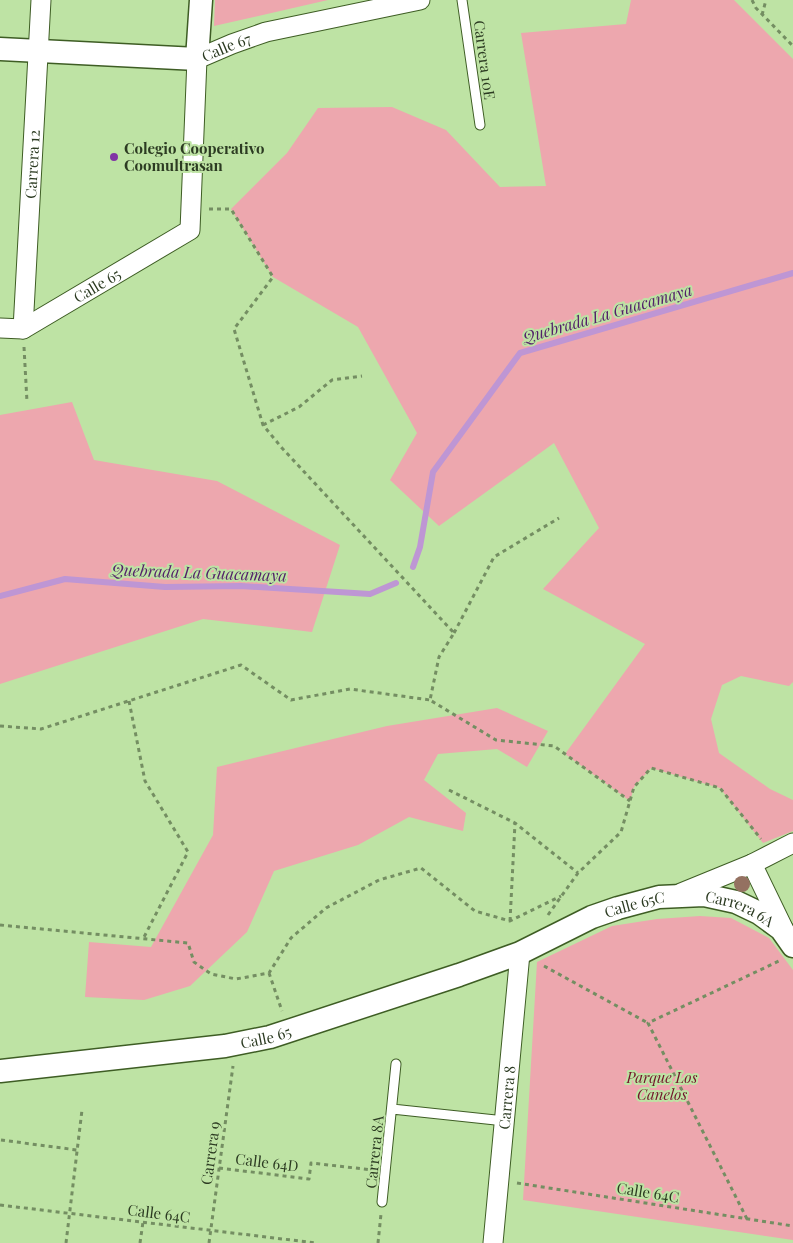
<svg xmlns="http://www.w3.org/2000/svg" width="793" height="1243" font-family="'Playfair Display',serif">
<style>
.green{fill:#eda7ae}
.lines{fill:none;stroke-linecap:round;stroke-linejoin:round}
.stream{stroke:#be96d4;stroke-width:6}
.service-casing{stroke:#3e5d24;stroke-width:11}
.minor-casing{stroke:#3e5d24;stroke-width:21}
.tertiary-casing{stroke:#3e5d24;stroke-width:25}
.path{stroke:#748e62;stroke-width:3;stroke-dasharray:4 4;stroke-linecap:butt}
.service{stroke:#fff;stroke-width:9}
.minor{stroke:#fff;stroke-width:19}
.tertiary{stroke:#fff;stroke-width:22}
.tree{fill:#947161}
.poi-dot{fill:#8134a5;stroke:#bee3a4;stroke-width:2}
.labels{text-anchor:middle;dominant-baseline:central;stroke-width:4;stroke-linejoin:round;paint-order:stroke}
.street-label{font-size:15px;fill:#2c3b22;stroke:#bee3a4}
.poi-label{font-size:15px;font-weight:bold;fill:#2c3b22;stroke:#bee3a4;text-anchor:start}
.park-label{font-size:15px;font-style:italic;fill:#72142b;stroke:#bee3a4}
.water-label{font-size:16px;font-style:italic;fill:#522069;stroke:#bee3a4}
</style>
<rect width="100%" height="100%" fill="#bee3a4"/>
<path class="green" d="M215 0H328L214 26Z
M631 0H734L793 59V682L789 686 741 676 722 685 711 719 719 753 770 789 793 800V831L763 843 720 788 651 768 634 787 630 801 565 754 645 644 543 589 599 528 554 443 439 526 390 480 417 433 358 327 273 277 231 209 287 153 318 108 392 107 446 130 500 187 546 186 521 33 626 24Z
M72 402 94 460 217 481 340 545 312 632 203 619 0 684V415Z
M497 708 548 731 527 767 497 749 438 754 424 780 466 813 463 831 409 817 358 845 274 871 247 932 190 986 144 1000 85 997 89 942 151 947 213 835 217 767 387 726Z
M700 916 731 918 769 938 793 970V1240L523 1200 537 962 612 926 657 919Z"/>
<g class="lines">
<path class="stream" d="M413 567 420 547 433 472 520 353 793 273
M0 596 65 579 165 587 241 586 370 594 396 583"/>
<defs>
<path id="service" d="M462 0 480 125
M392 1109 505 1121
M382 1202 396 1064"/>
<g id="minor">
<path id="s1" d="M0 328 23 329 190 230 197 59 232 44 266 32 420 0"/>
<path id="s2" d="M23 329 41 0"/>
<path d="M752 864 786 934"/>
<path d="M681 893 752 864 793 843"/>
<path id="s3" d="M493 1243 520 953"/>
</g>
<g id="tertiary">
<path d="M0 49 197 59 201 0"/>
<path id="s4" d="M0 1071 225 1046 270 1037 459 975 520 953 592 917 618 908 659 897 704 895 736 902 759 913 781 929 793 946"/>
</g>
</defs>
<use href="#service" class="service-casing"/>
<use href="#minor" class="minor-casing"/>
<use href="#tertiary" class="tertiary-casing"/>
<path class="path" d="M752 0 756 8 793 46
M762 15 766 0
M209 209H231L273 277 234 329 263 425 282 448 454 633 439 657 430 700 496 740 554 746 630 801
M24 347 27 402
M263 425 299 407 332 380 362 376
M454 633 494 557 559 518
M129 701 145 781 188 852 143 939
M0 726 41 729 241 665 291 700 350 689 430 700
M449 790 515 823 578 873
M548 915 578 873 621 832 634 787 651 768 720 788 761 839
M510 921 515 823
M0 925 188 943 194 962 211 974 236 979 269 973 291 938 326 908 379 880 421 868 475 911 510 921 561 896
M544 966 648 1023
M269 973 282 1011
M1 1140 77 1150
M219 1168 309 1179 311 1163 373 1170
M517 1183 793 1226
M0 1205 316 1243
M747 1219 648 1023 779 961
M66 1243 82 1110
M140 1243 143 1222
M209 1243 233 1066
M378 1243 381 1214"/>
<use href="#service" class="service"/>
<use href="#minor" class="minor"/>
<use href="#tertiary" class="tertiary"/>
</g>
<circle class="tree" cx="742" cy="884" r="8"/>
<circle class="poi-dot" cx="114" cy="157" r="5"/>
<g class="labels">
<g class="street-label">
<text stroke="none"><textPath href="#s1" startOffset="420">Calle 67</textPath></text>
<text transform="translate(485 60) rotate(82)">Carrera 10E</text>
<text stroke="none"><textPath href="#s2" startOffset="165">Carrera 12</textPath></text>
<text stroke="none"><textPath href="#s1" startOffset="109">Calle 65</textPath></text>
<text stroke="none"><textPath href="#s4" startOffset="661">Calle 65C</textPath></text>
<text stroke="none"><textPath href="#s4" startOffset="770">Carrera 6A</textPath></text>
<text stroke="none"><textPath href="#s4" startOffset="268">Calle 65</textPath></text>
<text stroke="none"><textPath href="#s3" startOffset="146">Carrera 8</textPath></text>
<text transform="translate(374 1152) rotate(-84)">Carrera 8A</text>
<text transform="translate(210 1153) rotate(-82)">Carrera 9</text>
<text transform="translate(267 1162) rotate(7)">Calle 64D</text>
<text transform="translate(648 1192) rotate(9)">Calle 64C</text>
<text transform="translate(159 1213) rotate(7)">Calle 64C</text>
</g>
<g class="poi-label">
<text x="124" y="148">Colegio Cooperativo<tspan x="124" dy="17">Coomultrasan</tspan></text>
</g>
<g class="park-label">
<text x="662" y="1077">Parque Los<tspan x="662" dy="17">Canelos</tspan></text>
</g>
<g class="water-label">
<text transform="translate(607 313) rotate(-16)">Quebrada La Guacamaya</text>
<text transform="translate(199 572) rotate(2)">Quebrada La Guacamaya</text>
</g>
</g>
</svg>
